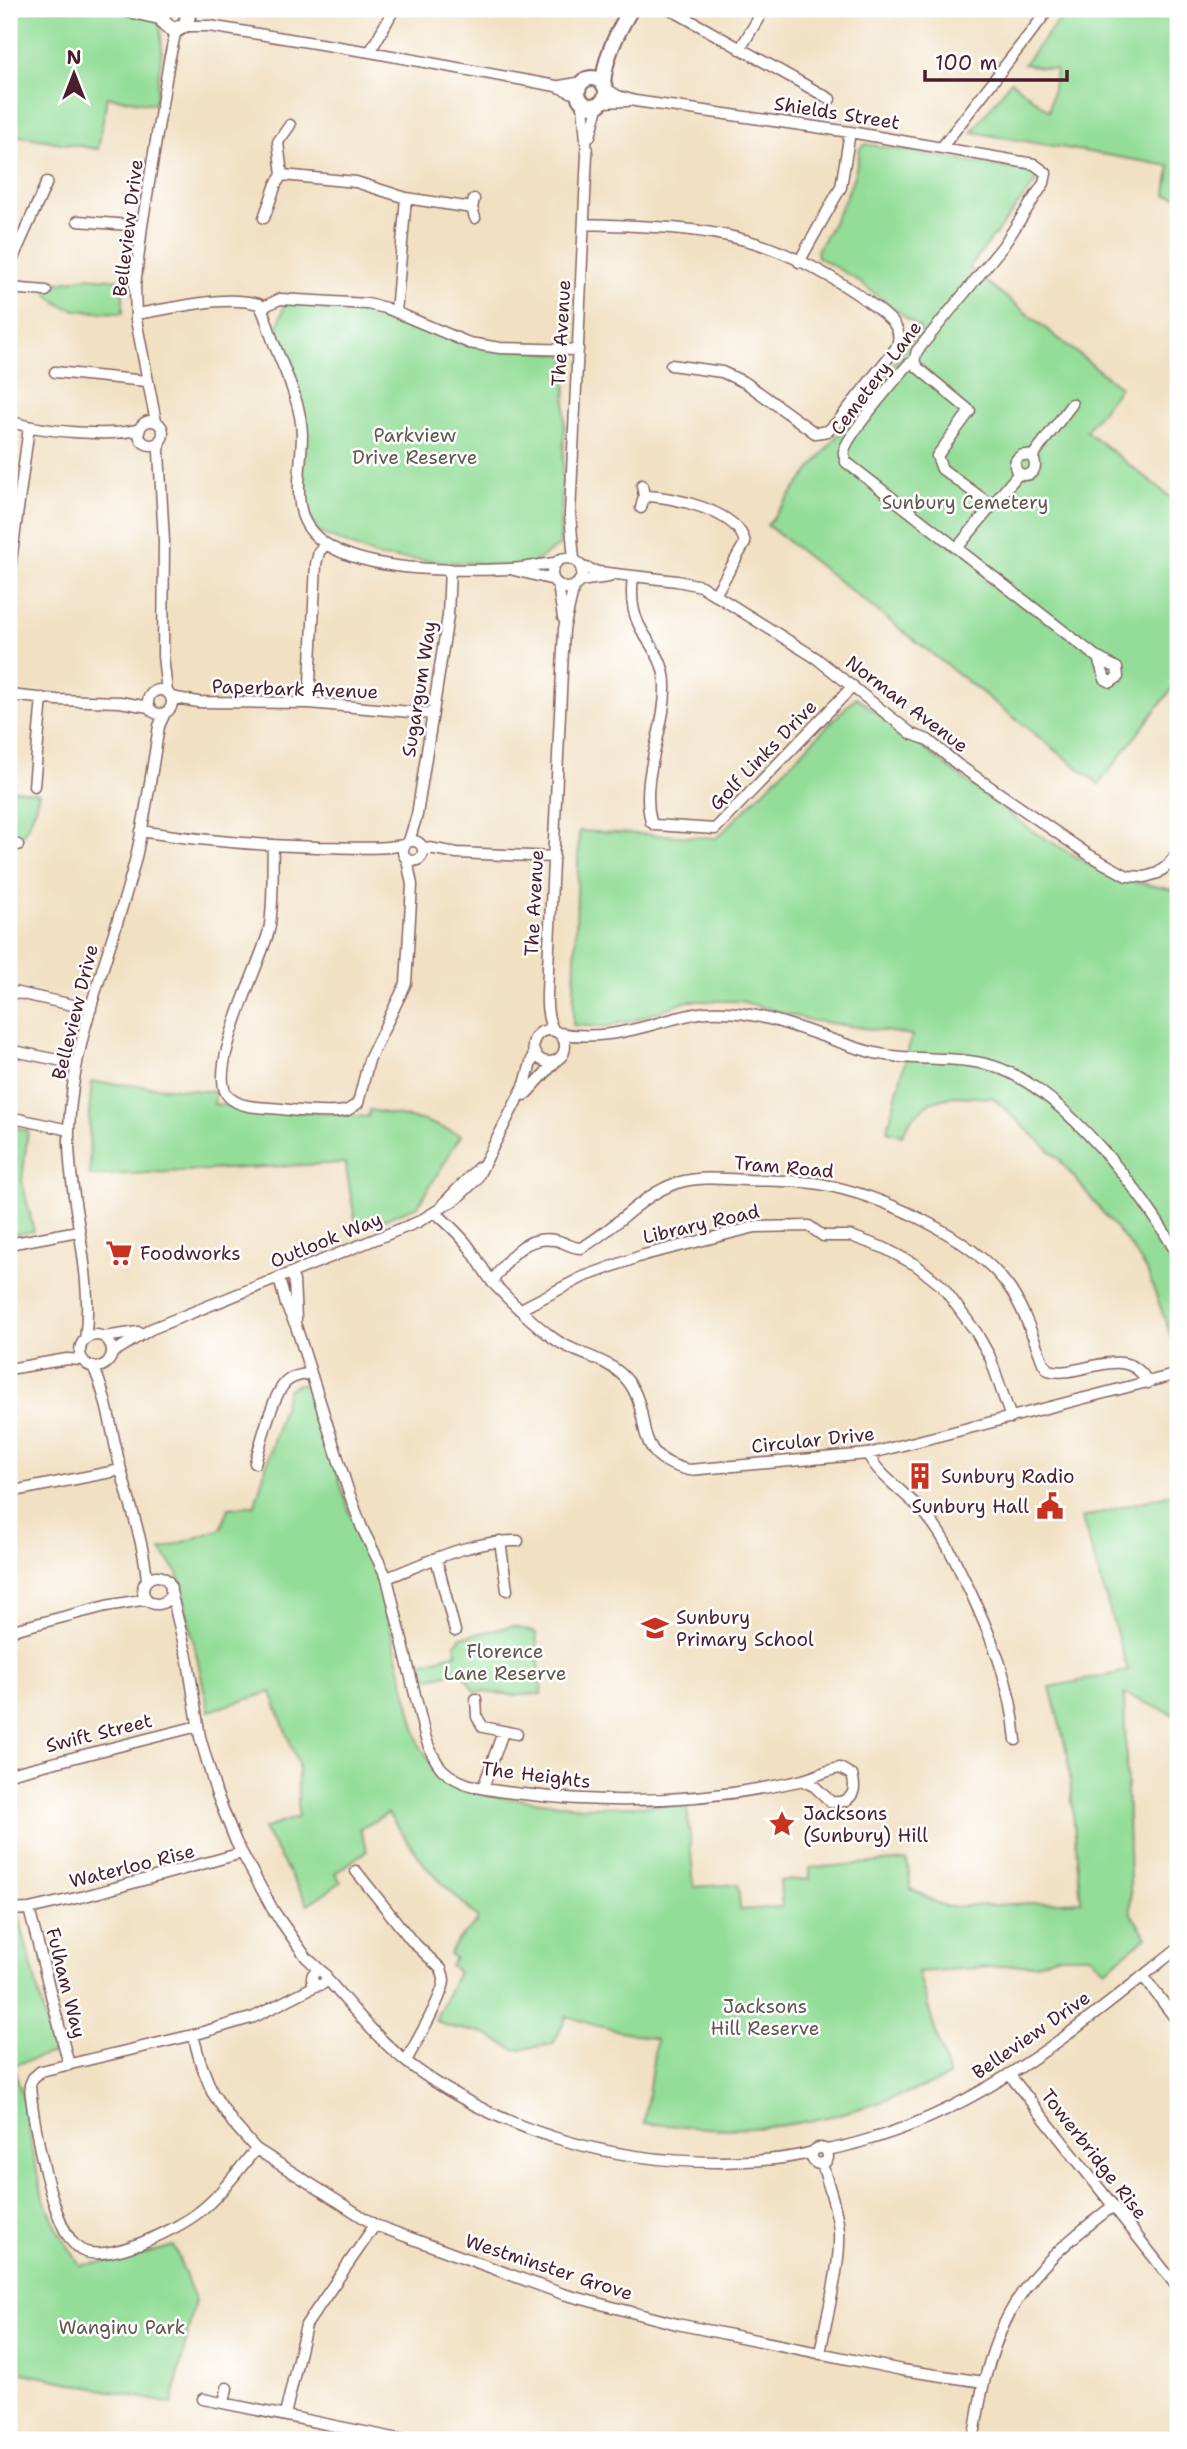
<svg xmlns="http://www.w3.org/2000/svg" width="1187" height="2449" font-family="'Shantell Sans',sans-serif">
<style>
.green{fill:#93dd98;stroke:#6e7e62;stroke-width:2}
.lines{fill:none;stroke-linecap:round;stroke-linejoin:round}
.street-casing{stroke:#846360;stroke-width:13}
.secondary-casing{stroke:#846360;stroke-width:18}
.street{stroke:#fff;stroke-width:10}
.secondary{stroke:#fff;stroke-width:14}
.labels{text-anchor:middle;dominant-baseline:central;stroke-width:5;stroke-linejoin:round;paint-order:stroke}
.street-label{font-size:19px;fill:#4a1f2b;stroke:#fff}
.park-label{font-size:19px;fill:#60584c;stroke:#fff}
.poi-label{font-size:19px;fill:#4a1f2b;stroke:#fff;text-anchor:start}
</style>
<rect width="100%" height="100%" fill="#fff"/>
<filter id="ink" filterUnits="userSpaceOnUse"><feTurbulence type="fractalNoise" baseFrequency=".0143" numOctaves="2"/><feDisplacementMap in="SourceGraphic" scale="14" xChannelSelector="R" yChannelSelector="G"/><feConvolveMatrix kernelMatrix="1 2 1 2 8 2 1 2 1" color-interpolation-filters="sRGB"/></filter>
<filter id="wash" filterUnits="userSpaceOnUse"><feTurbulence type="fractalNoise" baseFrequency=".00686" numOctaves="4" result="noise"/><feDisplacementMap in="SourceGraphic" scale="28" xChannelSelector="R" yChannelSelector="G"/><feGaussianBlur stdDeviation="1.57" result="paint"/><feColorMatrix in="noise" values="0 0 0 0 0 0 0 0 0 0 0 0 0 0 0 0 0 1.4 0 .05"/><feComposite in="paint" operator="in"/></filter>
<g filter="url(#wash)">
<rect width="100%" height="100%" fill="#f1e0c2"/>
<path class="green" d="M9 9H159L162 50 155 104 107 97 98 149 15 135 9 145Z
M1068 9H1178V197L1166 195 1170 166 972 132 1011 81 1049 111 1056 70 1024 64Z
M866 144 1042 174 969 268 1120 387 1086 431 1178 503V681L1099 784 767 525 921 329 854 278 818 257 817 251C836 217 855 188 860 148Z
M86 277 123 280V313C97 311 61 316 46 291L55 284Z
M285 303 370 306 465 343 567 355 560 545 527 567 379 557 318 532 302 495 300 412 276 333Z
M856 697 1032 831 1112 877 1178 891V1355L1147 1271 1132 1248 1059 1159 993 1098 954 1096 929 1103 912 1118 902 1135 887 1131 912 1035 809 1020 740 1001H688L634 1020 604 1027 573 1025 579 831 717 838Z
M14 789 39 793 32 817 21 838 9 833V799Z
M92 1082 215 1092 214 1104 368 1117 370 1110 425 1121 461 1135 418 1206 357 1230 345 1163 90 1176 89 1115Z
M9 1126 28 1131 22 1181 34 1231 9 1235Z
M299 1384 309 1386 350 1514 378 1578 419 1744 436 1771 460 1788 492 1796 582 1807 687 1805 694 1887 738 1884 740 1910 782 1907 780 1881 810 1879V1868L907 1860 911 1889 945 1907 1081 1901 1068 1756 1050 1687 1128 1671 1082 1518 1178 1492V1716L1124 1694 1131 1914 1147 1937 1105 1970 1091 1956H1055L1036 1964 918 1972 949 2077C892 2100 830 2121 768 2127 726 2131 685 2127 644 2123L656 2039 594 2025 567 2016 553 2044 516 2050 485 2034 447 2026 435 2020 458 1972 450 1965 455 1958 449 1954 459 1939 477 1922V1917L427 1868 388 1813 360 1829 367 1851 335 1873 341 1882 308 1904 263 1829 298 1817V1764L271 1692 209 1711 178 1573 161 1550 221 1529 229 1508 255 1505 288 1389Z
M513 1626 536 1633 542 1694 516 1695 474 1691 462 1671 425 1679 421 1663 457 1653 455 1644 462 1637Z
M19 1917 54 2053 13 2065 26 2108 32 2150 43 2197 59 2232 80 2265 124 2260 174 2246 195 2300 172 2404 9 2370V1918Z"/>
</g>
<g filter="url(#ink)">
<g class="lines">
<defs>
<path id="street" d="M115 9 163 20
M670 9 830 99
M184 26H209L370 52 556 86 578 95
M740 49 764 9
M370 52 394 9
M560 86 583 82
M605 88 618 96 635 101 850 132 1034 164 1046 173 1044 183 1003 246 917 351 914 361 908 365C896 379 847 436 844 451 843 455 845 457 846 462L1098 658 1117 668 1118 677 1111 682 1105 679 1098 658
M601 102 627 101
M590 136 599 104
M942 147 1049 9
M282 175 356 182 406 198 472 208
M474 199 472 208 475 218
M264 218 276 184 282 175 278 142 290 125
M78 221 142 226
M584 224C637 226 692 226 745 240 788 251 838 279 874 306 889 318 905 328 896 348L839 420 828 431 815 433 746 383 722 372 671 365
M799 262 841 187 850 132
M9 267 47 182
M9 288 46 291
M261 308C266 317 268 327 272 338 283 369 301 400 302 434 302 460 295 489 302 514 321 576 456 571 508 569 524 569 540 564 556 563
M261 308 280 299 367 304 386 308 469 343 500 348 578 350
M396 312 406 198
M136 314C174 309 223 294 259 304L261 308
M914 361 917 367 970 411 937 456 942 469 991 505
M55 372 146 381
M9 421C37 431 111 438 140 429
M139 433a12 12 0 1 1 24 0a12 12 0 1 1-24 0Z
M156 422 136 320 135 286 142 226 169 61 176 30
M160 440 159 452 164 541 163 656 167 692
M1015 465a10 10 0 1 1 20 0a10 10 0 1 1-20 0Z
M1032 457 1072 404
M644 496C672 496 739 511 745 543L715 595
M641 508 644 496 642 485
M957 548 1019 473
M552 573a15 15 0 1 1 30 0a15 15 0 1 1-30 0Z
M574 560 570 514 587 154 583 103
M580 566 598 572 677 581 701 586 816 658 912 734 928 740 957 764 1089 855 1127 876 1145 877 1158 873 1167 866 1178 852
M514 570 554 580
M9 576 29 427
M633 577C631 592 632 611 639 625 649 645 664 658 665 683 667 729 639 775 651 822L655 825 715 829 853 686
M579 581 609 577
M558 584 563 618
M148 702a12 12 0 1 1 24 0a12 12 0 1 1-24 0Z
M9 695 57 700 120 702 149 707
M171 697 198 702 309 703 433 714
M309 703 316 564 319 552 325 545
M34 786 42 698
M141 831C200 841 258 845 318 847 347 847 376 850 404 845
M403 851a10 10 0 1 1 20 0a10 10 0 1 1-20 0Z
M409 841 417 815 448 616 450 569
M9 843 18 845
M273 845C272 870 274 907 269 930 262 961 204 1074 229 1097 241 1109 265 1107 281 1109 298 1111 328 1114 345 1111 349 1110 354 1106 358 1103L369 1060 406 983 412 885 407 859
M423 847 457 853 554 857
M9 991 91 1009
M533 1046a16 16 0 1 1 32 0a16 16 0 1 1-32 0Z
M554 1031C543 1013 548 988 548 968L564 629 574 586
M558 1033C595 1040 627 1032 662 1022 677 1018 693 1013 709 1012 764 1009 815 1036 867 1051 909 1063 951 1054 993 1066 1061 1087 1145 1194 1178 1256
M9 1050 77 1064
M525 1095 557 1060
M9 1117 69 1130
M443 1204 479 1167
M436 1213C448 1224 460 1234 469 1247 478 1259 484 1272 493 1283 511 1302 532 1322 553 1338 575 1355 608 1357 627 1380 655 1414 627 1456 689 1470L868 1454 1178 1374
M9 1244 78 1231
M291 1273 294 1281 296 1319
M279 1278 286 1305 296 1326 348 1490 362 1528 387 1578 425 1736C429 1748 434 1760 442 1769 462 1789 497 1791 523 1794 614 1805 709 1801 799 1781 813 1778 826 1770 840 1768L852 1775C858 1793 850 1804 831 1802L814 1786 803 1781
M492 1282C507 1260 523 1235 554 1240 564 1241 570 1248 581 1248 615 1230 640 1195 677 1183 701 1176 722 1179 746 1180 770 1181 796 1180 820 1184 880 1195 971 1235 1008 1286 1022 1304 1035 1342 1043 1363L1048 1370C1080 1380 1126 1340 1148 1383
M521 1309 583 1277 644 1255 755 1227 809 1226 823 1236H851L884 1248 916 1265 942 1286 976 1332 990 1357 1011 1418
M80 1351a16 16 0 1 1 32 0a16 16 0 1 1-32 0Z
M104 1337 138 1332
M85 1340C95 1270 67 1199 69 1129 72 1035 114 947 136 857 146 814 152 770 159 726L165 713
M112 1353 151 1329 418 1222 456 1199 476 1180 525 1084 534 1052
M93 1366C108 1399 112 1435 121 1470 130 1506 144 1543 147 1580
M9 1369 67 1359 83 1360
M868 1454C879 1477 909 1495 927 1516 946 1539 957 1565 970 1591 993 1641 1011 1684 1016 1740
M255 1463C261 1443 272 1397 285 1383 291 1376 302 1375 311 1373
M9 1492 121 1470
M500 1541 507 1590
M436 1558 455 1631
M143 1590a14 14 0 1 1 28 0a14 14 0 1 1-28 0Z
M387 1578C430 1561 471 1540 518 1541
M171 1592 188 1661 200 1737 216 1792 236 1842 273 1910 306 1957 321 1971
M9 1631 106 1606 147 1599
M476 1699 477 1717 483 1727 517 1734
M9 1774 198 1726
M483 1788 503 1732
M356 1871 411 1940 441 1969C442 1971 444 1978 444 1980 444 1995 414 2046 406 2061
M29 1909 69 2065
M9 1910 29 1909 85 1896 242 1853
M312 1978a7 7 0 1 1 14 0a7 7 0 1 1-14 0Z
M1143 1976 1178 2022
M327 1979C353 2008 377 2039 408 2063 498 2131 611 2163 723 2162 753 2161 784 2160 813 2152
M193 2035 200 2061 212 2092 233 2123 256 2149 375 2225 563 2294 677 2324 902 2370 984 2382
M1009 2074 1178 2288
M812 2156a8 8 0 1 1 16 0a8 8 0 1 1-16 0Z
M256 2149C238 2170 221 2195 199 2212 178 2229 107 2264 81 2250 52 2234 32 2117 30 2085L33 2078 41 2071 193 2035 254 2017 317 1985
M825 2150C843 2148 860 2142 877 2137 990 2103 1088 2020 1178 1948
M820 2354C826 2317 841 2267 839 2231 837 2207 828 2186 822 2163
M203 2399 404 2440
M224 2403 227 2388
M285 2415 306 2325 375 2225
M973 2440C978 2417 980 2393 987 2371 1008 2291 1050 2254 1113 2206
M1172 2440 1178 2435"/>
<path id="secondary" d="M166 9C158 19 165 27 176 30L186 24 188 15 185 9
M578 92a14 14 0 1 1 28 0a14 14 0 1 1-28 0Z
M603 84C605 56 617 33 631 9"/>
</defs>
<use href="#street" class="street-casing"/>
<use href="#secondary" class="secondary-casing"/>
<use href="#street" class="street"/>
<use href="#secondary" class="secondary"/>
</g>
</g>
<defs>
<symbol id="supermarket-bare" viewBox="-9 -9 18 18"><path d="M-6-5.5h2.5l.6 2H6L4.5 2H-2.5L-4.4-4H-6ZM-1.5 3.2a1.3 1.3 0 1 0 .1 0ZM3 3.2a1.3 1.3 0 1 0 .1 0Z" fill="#c8321e" stroke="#fff" stroke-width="2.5" paint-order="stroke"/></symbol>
<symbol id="building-bare" viewBox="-9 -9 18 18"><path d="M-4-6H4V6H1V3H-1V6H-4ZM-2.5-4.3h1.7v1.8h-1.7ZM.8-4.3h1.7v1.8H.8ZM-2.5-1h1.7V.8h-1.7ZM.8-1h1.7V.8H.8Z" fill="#c8321e" stroke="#fff" stroke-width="2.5" paint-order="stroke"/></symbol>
<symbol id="civic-bare" viewBox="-9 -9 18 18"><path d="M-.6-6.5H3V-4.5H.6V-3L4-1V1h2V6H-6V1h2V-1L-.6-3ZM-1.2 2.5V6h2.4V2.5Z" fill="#c8321e" stroke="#fff" stroke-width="2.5" paint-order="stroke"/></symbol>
<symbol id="school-bare" viewBox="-9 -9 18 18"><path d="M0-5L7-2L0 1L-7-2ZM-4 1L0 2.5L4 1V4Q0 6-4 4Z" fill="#c8321e" stroke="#fff" stroke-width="2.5" paint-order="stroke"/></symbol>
<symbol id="sight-bare" viewBox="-9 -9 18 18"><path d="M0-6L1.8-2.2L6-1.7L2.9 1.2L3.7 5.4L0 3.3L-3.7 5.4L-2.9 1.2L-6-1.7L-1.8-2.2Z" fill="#c8321e" stroke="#fff" stroke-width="2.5" paint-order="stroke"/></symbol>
</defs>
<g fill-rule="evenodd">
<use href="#supermarket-bare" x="100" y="1234" width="38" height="38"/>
<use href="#building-bare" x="901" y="1457" width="38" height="38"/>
<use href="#civic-bare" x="1031" y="1487" width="38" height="38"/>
<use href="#school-bare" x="636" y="1609" width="38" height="38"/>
<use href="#sight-bare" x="763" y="1805" width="38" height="38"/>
</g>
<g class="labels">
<g class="street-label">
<text transform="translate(837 113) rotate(9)">Shields Street</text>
<text transform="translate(128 228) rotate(-83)">Belleview Drive</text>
<text transform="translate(561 333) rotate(-87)">The Avenue</text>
<text transform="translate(876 378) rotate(-53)">Cemetery Lane</text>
<text transform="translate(295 689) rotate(2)">Paperbark Avenue</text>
<text transform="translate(419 689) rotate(-81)">Sugargum Way</text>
<text transform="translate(907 704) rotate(37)">Norman Avenue</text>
<text transform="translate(763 755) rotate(-46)">Golf Links Drive</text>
<text transform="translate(534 903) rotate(-87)">The Avenue</text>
<text transform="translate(75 1012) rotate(-76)">Belleview Drive</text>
<text transform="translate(784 1167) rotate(5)">Tram Road</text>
<text transform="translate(701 1224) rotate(-13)">Library Road</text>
<text transform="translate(326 1240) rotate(-22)">Outlook Way</text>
<text transform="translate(813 1440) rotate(-6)">Circular Drive</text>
<text transform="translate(99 1733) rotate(-14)">Swift Street</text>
<text transform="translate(536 1775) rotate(7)">The Heights</text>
<text transform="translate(132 1866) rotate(-14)">Waterloo Rise</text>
<text transform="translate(66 1983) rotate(76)">Fulham Way</text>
<text transform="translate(1031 2035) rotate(-35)">Belleview Drive</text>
<text transform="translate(1094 2154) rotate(52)">Towerbridge Rise</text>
<text transform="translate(549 2267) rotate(18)">Westminster Grove</text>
</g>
<g class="park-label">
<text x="415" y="435">Parkview<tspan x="415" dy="22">Drive Reserve</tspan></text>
<text x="965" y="502">Sunbury Cemetery</text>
<text x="505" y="1651">Florence<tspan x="505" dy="22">Lane Reserve</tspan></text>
<text x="765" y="2006">Jacksons<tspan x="765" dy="22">Hill Reserve</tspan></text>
<text x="122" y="2327">Wanginu Park</text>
</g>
<g class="poi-label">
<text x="140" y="1253">Foodworks</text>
<text x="941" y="1476">Sunbury Radio</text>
<text x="1029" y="1506" text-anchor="end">Sunbury Hall</text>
<text x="676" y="1617">Sunbury<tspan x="676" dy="22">Primary School</tspan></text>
<text x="803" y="1813">Jacksons<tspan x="803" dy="22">(Sunbury) Hill</tspan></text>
</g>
</g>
<rect width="1187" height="2449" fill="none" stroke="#fff" stroke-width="35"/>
<g transform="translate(74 74)" stroke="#ffffff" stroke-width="5" paint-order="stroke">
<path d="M0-5L12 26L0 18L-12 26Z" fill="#4a1f2b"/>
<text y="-10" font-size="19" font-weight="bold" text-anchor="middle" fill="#4a1f2b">N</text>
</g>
<path d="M925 70v10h142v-10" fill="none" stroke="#4a1f2b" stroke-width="3.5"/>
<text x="935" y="70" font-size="21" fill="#4a1f2b" stroke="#ffffff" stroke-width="5" paint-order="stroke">100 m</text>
</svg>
